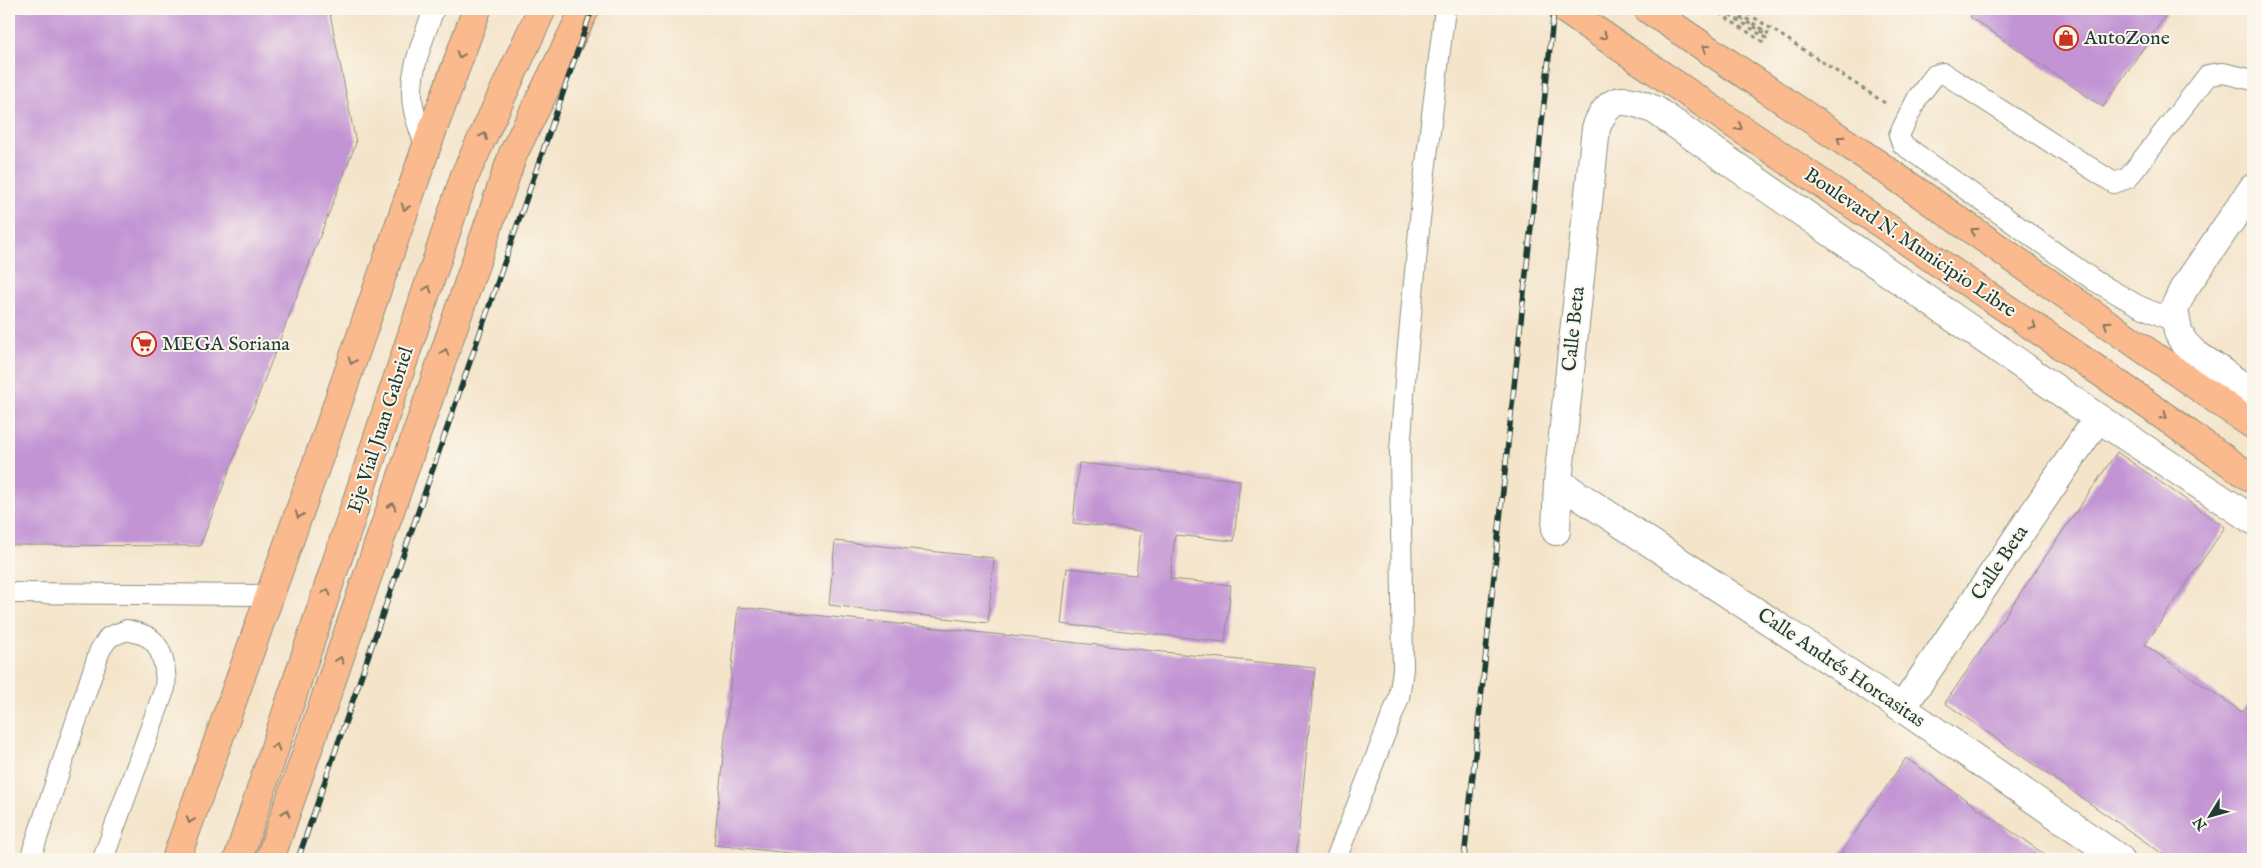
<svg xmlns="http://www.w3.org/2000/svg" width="2262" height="868" font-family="'IM FELL English',serif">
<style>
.building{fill:#c394d4}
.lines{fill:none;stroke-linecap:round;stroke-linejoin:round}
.service-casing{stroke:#8a907f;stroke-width:22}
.minor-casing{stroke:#8a907f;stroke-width:30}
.primary-casing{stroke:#8a907f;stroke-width:30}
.path{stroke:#8a907f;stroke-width:3;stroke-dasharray:4 4;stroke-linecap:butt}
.service{stroke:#fff;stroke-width:20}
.minor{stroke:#fff;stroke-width:28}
.primary{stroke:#fbba8d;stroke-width:28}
.rail-casing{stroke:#1f3d34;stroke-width:5.5}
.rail{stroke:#fbf7ec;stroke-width:4;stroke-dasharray:11;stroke-linecap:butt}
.oneway{stroke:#82755c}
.labels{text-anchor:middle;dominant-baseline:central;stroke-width:4;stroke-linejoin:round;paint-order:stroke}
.poi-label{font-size:20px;fill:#1f3d34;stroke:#fbf7ec;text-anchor:start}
.street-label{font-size:20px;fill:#1f3d34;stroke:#fbf7ec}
</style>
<rect width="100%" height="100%" fill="#fbf7ec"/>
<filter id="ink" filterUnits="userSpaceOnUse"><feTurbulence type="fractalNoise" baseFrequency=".02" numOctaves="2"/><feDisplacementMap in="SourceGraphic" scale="10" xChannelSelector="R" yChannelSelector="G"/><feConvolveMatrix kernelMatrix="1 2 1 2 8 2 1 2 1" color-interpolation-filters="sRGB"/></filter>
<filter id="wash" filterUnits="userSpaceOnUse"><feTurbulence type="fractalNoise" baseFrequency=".0096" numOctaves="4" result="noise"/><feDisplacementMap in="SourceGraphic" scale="20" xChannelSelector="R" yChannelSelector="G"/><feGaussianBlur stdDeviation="1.12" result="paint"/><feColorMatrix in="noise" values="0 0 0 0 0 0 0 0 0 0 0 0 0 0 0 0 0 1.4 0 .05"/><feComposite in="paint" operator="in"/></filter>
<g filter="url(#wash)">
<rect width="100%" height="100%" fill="#f4e4ca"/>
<g id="blocks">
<path class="building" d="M9 9H329L356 143 200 546 9 545Z
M1975 9H2160L2167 13 2103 107 1970 17Z
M2117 452 2225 527 2145 645 2242 712 2253 697V859H2170L1945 703Z
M1079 463 1240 480 1234 541 1175 535 1170 579 1231 585 1225 642 1061 624 1067 568 1136 575 1141 531 1073 523Z
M835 541 994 558 988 623 829 605Z
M738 607 1315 668 1296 859H846L714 845Z
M1906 758 2044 854 2040 859H1837Z"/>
</g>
</g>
<g filter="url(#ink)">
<use href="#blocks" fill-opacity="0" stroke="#8a907f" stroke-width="1"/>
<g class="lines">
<defs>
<path id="service" d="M426 148C422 136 417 123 414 111 406 77 423 40 434 9
M2175 322 2137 305 2095 281 1902 144 1899 135 1918 97 1935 75 1943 73 2114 183 2128 178 2208 75 2223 73 2253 80
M9 593 270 595
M30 859 100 650 109 637 127 630C133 632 140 633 146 636 163 644 167 671 165 688L103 859
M1336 859 1399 698 1403 669 1400 452 1406 367 1423 188 1445 9"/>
<path id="minor" d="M2253 188 2183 290 2174 309 2178 332 2184 343 2194 353 2253 393
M1558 482 1902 708 2120 859
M1556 531 1558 482 1596 128C1609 93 1626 98 1655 110L2098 418 2253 520
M1902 708 2098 418"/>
<path id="primary" d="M1564 9 2124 388 2253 479
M1648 9 1876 163 2253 425
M176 859 325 440 426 148 477 9
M238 859 465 175 542 9
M270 859 513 154 585 9"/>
</defs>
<use href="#service" class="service-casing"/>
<use href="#minor" class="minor-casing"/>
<use href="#primary" class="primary-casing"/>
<path class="path" d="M1713 9 1763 42 1766 38 1721 9
M1727 9 1767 35 1768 33 1732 9
M1741 9 1885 103"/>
<use href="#service" class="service"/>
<use href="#minor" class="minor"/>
<use href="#primary" class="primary"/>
<defs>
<path id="rail" d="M298 859 592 9
M1464 859 1554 9"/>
</defs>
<use href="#rail" class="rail-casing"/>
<use href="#rail" class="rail"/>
</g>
<defs><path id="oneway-chevron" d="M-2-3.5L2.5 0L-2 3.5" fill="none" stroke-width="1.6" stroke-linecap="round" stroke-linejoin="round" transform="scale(1.25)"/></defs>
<g class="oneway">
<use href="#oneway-chevron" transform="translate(1604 36) rotate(34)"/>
<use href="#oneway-chevron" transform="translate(1706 48) rotate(-146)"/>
<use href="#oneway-chevron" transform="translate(460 55) rotate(110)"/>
<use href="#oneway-chevron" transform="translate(1739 127) rotate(34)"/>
<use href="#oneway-chevron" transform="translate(484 136) rotate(-65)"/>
<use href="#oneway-chevron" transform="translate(1840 139) rotate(-146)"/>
<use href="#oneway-chevron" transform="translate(405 207) rotate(109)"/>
<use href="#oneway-chevron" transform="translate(1974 231) rotate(-145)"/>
<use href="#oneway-chevron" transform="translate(428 289) rotate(-72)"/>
<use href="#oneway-chevron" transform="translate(2107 324) rotate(-145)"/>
<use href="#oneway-chevron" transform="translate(2033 326) rotate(34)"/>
<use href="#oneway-chevron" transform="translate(445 352) rotate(-71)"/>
<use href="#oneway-chevron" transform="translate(352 361) rotate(109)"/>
<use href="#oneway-chevron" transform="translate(2164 416) rotate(35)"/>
<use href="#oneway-chevron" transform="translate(392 506) rotate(-71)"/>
<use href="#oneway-chevron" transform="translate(299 515) rotate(110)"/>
<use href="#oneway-chevron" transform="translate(327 592) rotate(-72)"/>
<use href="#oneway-chevron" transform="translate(340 660) rotate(-71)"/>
<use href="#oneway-chevron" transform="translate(276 747) rotate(-72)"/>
<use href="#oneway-chevron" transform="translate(286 813) rotate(-71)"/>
<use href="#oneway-chevron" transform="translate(190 820) rotate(109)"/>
</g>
</g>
<defs>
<symbol id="shop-ring" viewBox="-11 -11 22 22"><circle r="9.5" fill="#fbf7ec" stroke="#c8321e" stroke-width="1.5"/><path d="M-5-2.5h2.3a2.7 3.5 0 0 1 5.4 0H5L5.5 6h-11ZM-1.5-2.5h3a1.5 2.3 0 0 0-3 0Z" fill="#c8321e"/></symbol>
<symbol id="supermarket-ring" viewBox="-11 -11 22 22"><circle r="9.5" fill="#fbf7ec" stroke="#c8321e" stroke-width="1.5"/><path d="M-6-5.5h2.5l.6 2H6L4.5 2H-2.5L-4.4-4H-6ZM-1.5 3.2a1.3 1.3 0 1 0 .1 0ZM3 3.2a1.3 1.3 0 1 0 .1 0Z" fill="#c8321e"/></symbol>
</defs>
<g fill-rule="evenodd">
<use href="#shop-ring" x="2052" y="24" width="28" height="28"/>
<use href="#supermarket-ring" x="130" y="330" width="28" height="28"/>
</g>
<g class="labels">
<g class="poi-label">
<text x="2084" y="38">AutoZone</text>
<text x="162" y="344">MEGA Soriana</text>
</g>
<g class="street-label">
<text transform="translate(1910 243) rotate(34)">Boulevard N. Municipio Libre</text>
<text transform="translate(1574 329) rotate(-84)">Calle Beta</text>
<text transform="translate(381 430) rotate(-72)">Eje Vial Juan Gabriel</text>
<text transform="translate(2000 563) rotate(-56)">Calle Beta</text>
<text transform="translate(1841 668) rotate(34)">Calle Andrés Horcasitas</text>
</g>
</g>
<rect width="2262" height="868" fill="none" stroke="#fbf7ec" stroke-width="30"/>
<g transform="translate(2210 816) rotate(233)" stroke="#fbf7ec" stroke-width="4" paint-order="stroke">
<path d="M0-4L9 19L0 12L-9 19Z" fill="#1f3d34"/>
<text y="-8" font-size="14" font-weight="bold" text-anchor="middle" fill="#1f3d34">N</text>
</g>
</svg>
